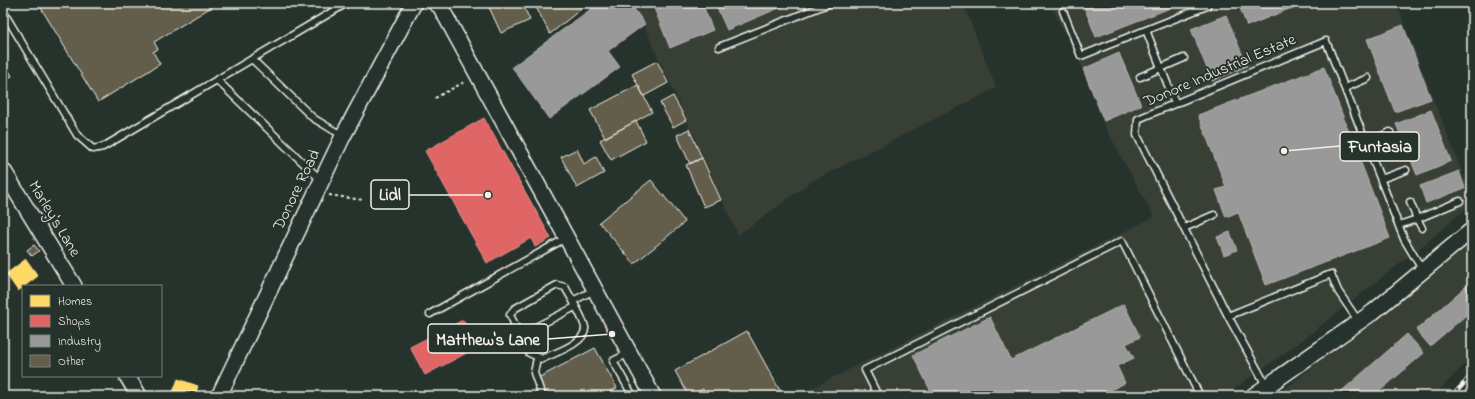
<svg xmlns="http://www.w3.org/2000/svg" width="1475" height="399" font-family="'Indie Flower',sans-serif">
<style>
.built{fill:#384036}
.homes{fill:#ffd966;stroke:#fce08d}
.shops{fill:#e06666;stroke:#e6908d}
.industry{fill:#999;stroke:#b4b3b1}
.building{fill:#635d4c;stroke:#f4f1e8}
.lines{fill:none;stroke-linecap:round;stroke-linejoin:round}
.service-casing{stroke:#f4f1e8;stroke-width:9}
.tertiary-casing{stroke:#f4f1e8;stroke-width:18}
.path{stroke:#f4f1e8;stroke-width:2;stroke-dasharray:3 3;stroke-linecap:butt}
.service{stroke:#26332d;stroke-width:6}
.tertiary{stroke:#26332d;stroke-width:15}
.rail-casing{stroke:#f4f1e8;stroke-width:4.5}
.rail{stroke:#26332d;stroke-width:3;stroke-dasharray:9;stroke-linecap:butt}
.labels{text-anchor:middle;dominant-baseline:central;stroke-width:4;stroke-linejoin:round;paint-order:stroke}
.street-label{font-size:16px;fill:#f4f1e8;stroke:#26332d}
.leader{fill:none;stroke:#f4f1e8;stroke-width:1.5}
.callout-dot{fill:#f4f1e8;stroke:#26332d;stroke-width:1.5}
.callout{fill:#26332d;stroke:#f4f1e8;stroke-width:1.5}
.callout-label{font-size:17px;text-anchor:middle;font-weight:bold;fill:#f4f1e8}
</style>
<rect width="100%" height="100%" fill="#26332d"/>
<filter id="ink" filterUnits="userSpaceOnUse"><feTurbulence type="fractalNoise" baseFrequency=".025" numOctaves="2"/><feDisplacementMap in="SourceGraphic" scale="8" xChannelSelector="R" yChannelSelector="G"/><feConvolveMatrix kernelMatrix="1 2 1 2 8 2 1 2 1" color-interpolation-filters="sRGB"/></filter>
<g filter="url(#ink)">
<path class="built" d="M634 3H963L996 88 812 181 738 235Z
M1050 3H1396L1472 198V203L1427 242 1292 348 1224 396H802L800 394 1154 217 1103 123 1083 69Z
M1472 239V357L1434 396H1276Z"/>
<path class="homes" d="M26 259 38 276 18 291 6 274Z
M178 379 198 386 195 396H185L173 392Z"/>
<path class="shops" d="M484 118 551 238 535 247 531 238 487 263 425 151Z
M463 320 478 347 425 375 410 347Z"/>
<path class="industry" d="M599 3H630L645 24 608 51 620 67 549 119 512 67Z
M652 3H702L713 30 670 48Z
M715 3H791L727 30Z
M1086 3H1183L1096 37 1083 4Z
M1238 3H1304L1247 26Z
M1226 15 1247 66 1212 81 1191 29Z
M1403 25 1431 99 1395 112 1367 39Z
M1119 53 1141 105 1104 121 1083 69Z
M1324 67 1390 238 1266 285 1238 212 1226 217 1216 190 1226 187 1198 115Z
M1431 110 1451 161 1417 175 1396 124Z
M1459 171 1465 188 1426 203 1420 186Z
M1230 232 1237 250 1224 255 1217 237Z
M1472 281V310L1430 346 1416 330Z
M1124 304 1140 337 1126 344 1134 358 1117 366 1125 383 1099 396H924L931 392 913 355 990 317 1011 360Z
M1407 334 1424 353 1374 396H1336Z"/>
<path class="building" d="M38 3H218L154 42 158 49 153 52 160 64 98 102Z
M487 3H522L530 20 501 33Z
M534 3H578L581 9 550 34Z
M3 60 12 76 3 81Z
M657 61 668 83 644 96 632 74Z
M638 85 652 112 605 138 590 110Z
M673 96 686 120 673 127 660 103Z
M636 121 646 141 611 160 600 140Z
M689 129 702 158 690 164 677 135Z
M577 149 584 164 596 157 604 173 577 188 561 157Z
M702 158 721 200 704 207 686 165Z
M651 180 685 222 634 264 599 222Z
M34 245 39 251 32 256 27 250Z
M747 331 783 396H707L703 389 689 396 675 371Z
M595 348 617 388 602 396H548L538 378Z"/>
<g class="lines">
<defs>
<path id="service" d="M3 11 77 135 93 149 103 147 347 3
M1063 11 1081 56 1146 30 1175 103
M1146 30 1207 6 1206 3
M719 47 830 3
M252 59 313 118 343 136
M1140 77 1184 58
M217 80 321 180
M1345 88 1368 78
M1366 143 1390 132
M1381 179 1406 170
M1399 225 1417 219 1410 202
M1184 228 1214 215
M1422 228 1417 219 1460 201
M573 301 565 287 557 285 514 309 510 315 529 353 542 359C554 353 587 343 585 327 583 319 577 309 573 301L594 290
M430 314 566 238
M1228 316 1267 387
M1359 322 1338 291 1331 274 1228 316 1137 135 1138 119 1326 41 1404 239 1423 271
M520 335 575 307
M629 353 613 361 633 396
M537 358 534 373 542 396
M878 396 865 370 1122 241 1200 396"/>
<path id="tertiary" d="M435 3 440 6 653 396
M3 170 74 286
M127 376 139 396
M219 396 343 136 414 3
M1253 396 1373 312 1472 230"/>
</defs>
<use href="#service" class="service-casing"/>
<use href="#tertiary" class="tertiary-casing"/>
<path class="path" d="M435 98 466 81
M329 195 363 200"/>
<use href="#service" class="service"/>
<use href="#tertiary" class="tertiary"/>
<defs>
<path id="rail" d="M1452 396 1472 375"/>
</defs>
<use href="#rail" class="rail-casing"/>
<use href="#rail" class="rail"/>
</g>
</g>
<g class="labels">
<g class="street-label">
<text transform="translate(1220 71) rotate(-23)">Donore Industrial Estate</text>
<text transform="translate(297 190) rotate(-64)">Donore Road</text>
<text transform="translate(54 219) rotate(59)">Marley's Lane</text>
</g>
</g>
<path class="leader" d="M1284 151L1340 146M488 195L409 195M612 334L548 339"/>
<g class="callout-dot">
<circle cx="1284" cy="151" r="4"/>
<circle cx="488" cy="195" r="4"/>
<circle cx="612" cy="334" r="4"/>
</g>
<g class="callout">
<rect x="1340" y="132" width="79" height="29" rx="4"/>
<rect x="371" y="180" width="38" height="29" rx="4"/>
<rect x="428" y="324" width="120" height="29" rx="4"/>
</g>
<g class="callout-label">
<text x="1380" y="152">Funtasia</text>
<text x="390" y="200">Lidl</text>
<text x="488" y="345">Matthew's Lane</text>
</g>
<rect width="1475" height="399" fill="none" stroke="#26332d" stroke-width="16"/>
<rect x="8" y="8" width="1459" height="383" fill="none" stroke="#f4f1e8" stroke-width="1.5" filter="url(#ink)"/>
<rect x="22" y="285" width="140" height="92" fill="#26332d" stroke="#787f78"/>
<rect x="30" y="295" width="20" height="12" fill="#ffd966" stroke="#787f78"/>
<text x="58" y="305" font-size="12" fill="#f4f1e8">Homes</text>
<rect x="30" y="315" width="20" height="12" fill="#e06666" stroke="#787f78"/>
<text x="58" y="325" font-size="12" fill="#f4f1e8">Shops</text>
<rect x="30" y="335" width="20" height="12" fill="#999999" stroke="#787f78"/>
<text x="58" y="345" font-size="12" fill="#f4f1e8">Industry</text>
<rect x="30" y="355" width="20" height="12" fill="#635d4c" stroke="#787f78"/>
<text x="58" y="365" font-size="12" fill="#f4f1e8">Other</text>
</svg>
